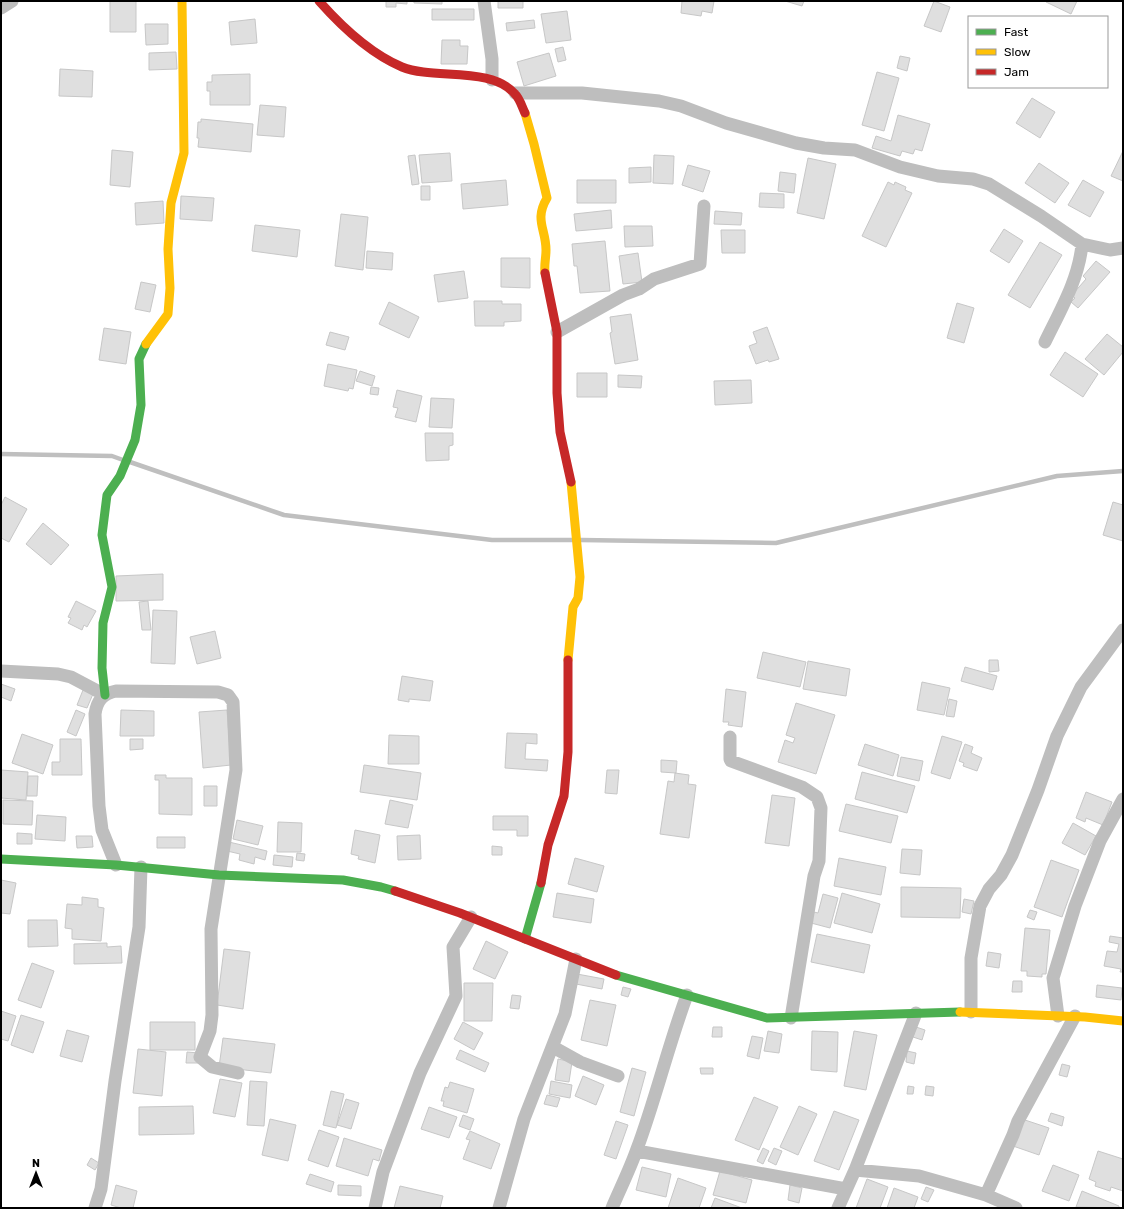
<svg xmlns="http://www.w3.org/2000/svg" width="1124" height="1209" font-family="Rubik,sans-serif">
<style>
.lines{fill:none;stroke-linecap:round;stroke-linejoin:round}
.stream{stroke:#bfbfbf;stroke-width:4.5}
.building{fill:#dfdfdf;stroke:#c7c7c7}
.street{stroke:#bebebe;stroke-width:13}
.fast{stroke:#4caf50;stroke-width:9}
.slow{stroke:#ffc107;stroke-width:9}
.jam{stroke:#c62828;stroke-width:9}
</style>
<rect width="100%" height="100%" fill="#fff"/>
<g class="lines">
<path class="stream" d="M1 454 112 456 123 460
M130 462 284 515 492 540H572
M581 540 776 543 1057 476 1123 471"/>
</g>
<path class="building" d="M110 1H136V32H110Z
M382 1H407V4L396 3V7H386V1Z
M414 1H442V4L414 3Z
M498 1H523V8H498Z
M682 1H714L712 13 702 11 701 16 681 13Z
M785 1H804L802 6Z
M934 1 950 7 941 32 924 26Z
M1046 1H1077L1071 14 1046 2Z
M432 9H474V20H432Z
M567 11 571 40 546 43 541 14Z
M255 19 257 43 231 45 229 22Z
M534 20 535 28 507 31 506 23Z
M145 24H168V44L146 45Z
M442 40H460V46H468L467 64H441Z
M563 47 566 60 558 62 555 49Z
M176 52 177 69 149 70V53Z
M549 53 556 76 524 86 517 62Z
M900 56 910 58 907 71 897 68Z
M60 69 93 71 92 97 59 96Z
M877 72 899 78 884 131 862 125Z
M250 74V105H210V91H207V82H212V75Z
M1032 98 1055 112 1040 138 1016 123Z
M260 105 286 107 284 137 257 135Z
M898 115 930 124 922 151 915 149 913 154 902 151 900 156 872 148 876 136 891 141Z
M201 119 253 124 251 152 198 147 199 138H197L198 122H201Z
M112 150 133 152 130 187 110 185Z
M1123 151V181L1111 176Z
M450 153 452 181 422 183 419 155Z
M415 155 419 184 412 185 408 156Z
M654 155 674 156 673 184 653 183Z
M808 158 836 164 824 219 797 213Z
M1039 163 1069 183 1055 203 1025 183Z
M688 165 710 171 703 192 682 185Z
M651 167V182L629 183V168Z
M780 172 796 174 794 193 778 191Z
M506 180 508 205 463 209 461 184Z
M577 180H616V203H577Z
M1083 180 1104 192 1090 217 1068 205Z
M888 182 894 185 895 182 906 187 905 190 912 193 886 247 862 236Z
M421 186H430V200H421Z
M760 193 784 194V208L759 207Z
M181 196 214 198 212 221 180 219Z
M163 201 164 223 136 225 135 203Z
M611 210 612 228 576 231 574 214Z
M715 211 742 213 741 225 714 224Z
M341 214 368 217 363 270 335 266Z
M255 225 300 230 297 257 252 251Z
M624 226H652L653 246 625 247Z
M1004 229 1023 241 1009 263 990 251Z
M721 230H745V253H722Z
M605 241 610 291 580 293 577 266H574L572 244Z
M1040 242 1062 255 1030 308 1008 295Z
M367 251 393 253 392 270 366 268Z
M638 253 642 282 623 284 619 256Z
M501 258H530V288L501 287Z
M1096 261 1110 272 1078 308 1071 302 1075 298 1072 295 1086 279 1083 276Z
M464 271 468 298 438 302 434 275Z
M141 282 156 285 150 312 135 309Z
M474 301H502V304H521V321L504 322V326H475Z
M389 302 419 317 409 338 379 324Z
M957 303 974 308 964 343 947 338Z
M631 314 638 360 615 364 610 333 612 332 610 317Z
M767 327 779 359 769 362 768 360 756 364 749 346 757 343 753 332Z
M104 328 131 332 126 364 99 360Z
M330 332 349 337 345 350 326 345Z
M1107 334 1123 347V352L1104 375 1085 359Z
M1065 352 1098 374 1083 397 1050 375Z
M328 364 357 370 353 389 349 388 348 391 324 386Z
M360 371 375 376 372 386 356 381Z
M577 373H607V397H577Z
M618 375 642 376 641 388 618 387Z
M751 380 752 403 715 405 714 381Z
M371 387 379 388 378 395 370 394Z
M397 390 422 396 416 422 395 417 398 408 393 407Z
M431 398 454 399 452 428 429 427Z
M425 433H453V445L449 446V460L426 461Z
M5 497 27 509 9 542 1 538V505Z
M1113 502 1123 505V541L1103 535Z
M43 523 69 545 51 565 26 544Z
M163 574V600L116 601V576Z
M76 601 96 611 87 627 84 625 82 630 68 623 71 618 68 617Z
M148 601 151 630H142L139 602Z
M153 610 177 611 175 664 151 663Z
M215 631 221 658 197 664 190 637Z
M763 652 806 662 800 687 757 678Z
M989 660H998L999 671 989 672Z
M808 661 850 669 846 696 803 689Z
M965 667 997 676 993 690 961 681Z
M402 676 433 681 430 701 409 699V702L398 700Z
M922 682 950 688 944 715 917 710Z
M1 684 15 689 11 701 1 697Z
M726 689 746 692 742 727 728 725 729 722H723Z
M83 690 93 694 87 708 77 705Z
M949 699 957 701 954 717 946 716Z
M796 703 835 715 816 774 778 762 785 740 793 743 795 738 786 735Z
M76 710 85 714 76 736 67 732Z
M121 710 154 711V736H120Z
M227 710 231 765 203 768 199 712Z
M507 733 537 734V744L526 743 525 759 548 760 547 771 505 768Z
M22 734 53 745 43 774 12 763Z
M389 735 419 736V764H388Z
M942 736 962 742 950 779 931 773Z
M60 739H81L82 775H52V762H60Z
M130 739H143V749L130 750Z
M865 744 899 755 893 776 858 765Z
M965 744 973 747 971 753 982 758 977 771 963 766 964 763 959 761Z
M901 757 923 761 919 781 897 776Z
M661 760 677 761 676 773 661 772Z
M364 765 421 773 417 800 360 792Z
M1 770 28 772 26 800 1 798Z
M607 770H619L617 794 605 793Z
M862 772 915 786 907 813 855 799Z
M675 773 689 775 688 784 696 785 689 838 660 834 668 781 674 782Z
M155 775H166V778H192V815L159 814V780H155Z
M28 776H38L37 796H27Z
M204 786H217V806H204Z
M1086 792 1112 802 1103 825 1086 818 1085 822 1076 818Z
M772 795 795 798 789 846 765 843Z
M3 800 33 801 32 825 3 824Z
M390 800 413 805 408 828 385 824Z
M846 804 898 816 891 843 839 831Z
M37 815 66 817 65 841 35 839Z
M493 816H528V836H517V830H493Z
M237 820 263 826 258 845 233 839Z
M278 822 302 823 301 852H277Z
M1073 823 1096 836 1085 855 1062 843Z
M355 830 380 835 375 863 358 859 359 856 351 854Z
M17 833 32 834V844H17Z
M420 835 421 859 398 860 397 836Z
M76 836H92L93 847 77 848Z
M157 837H185V848H157Z
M229 842 267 851 265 860 255 857 254 864 239 860 240 854 227 851Z
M492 846 502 847V855H492Z
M902 849 922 850 920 875 900 873Z
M297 853 305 854 304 861 296 860Z
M274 855 293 857 292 867 273 865Z
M575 858 604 866 597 892 568 884Z
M839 858 886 867 881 895 834 886Z
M1051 860 1079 870 1062 917 1034 907Z
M1 880 16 883 10 914 1 913Z
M901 887 961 888 960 918 901 917Z
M557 893 594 899 591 923 553 917Z
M842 893 880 904 872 933 834 923Z
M823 894 838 898 830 928 811 923 814 912 818 913Z
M82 897 98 899V907L104 908 101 941 72 939V929L65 928 67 904 82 905Z
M964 899 974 901 971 914 962 912Z
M1030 910 1037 912 1034 920 1027 917Z
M28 920H57L58 946 28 947Z
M1025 928 1050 930 1046 974H1042V977L1027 976V971H1021Z
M817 934 870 945 864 973 811 962Z
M1110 936 1123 938V972H1120L1121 969 1104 966 1107 951 1117 952 1119 944 1109 942Z
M486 941 508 952 495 979 473 969Z
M107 943V947L121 946 122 963 74 964V944Z
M224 949 250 952 243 1009 217 1005Z
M988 952 1001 954 999 968 986 966Z
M32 963 54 971 41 1008 18 1000Z
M577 974 604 979 602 989 576 984Z
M1013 981H1022V992H1012Z
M464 983H493L492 1021H464Z
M1097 985 1122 988 1121 1000 1096 997Z
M623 987 631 989 628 997 621 995Z
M512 995 521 996 519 1009 510 1008Z
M590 1000 616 1005 607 1046 581 1040Z
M1 1011 16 1016 8 1041 1 1039Z
M21 1015 44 1022 33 1053 11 1045Z
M150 1022H195V1050H150Z
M463 1022 483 1033 474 1050 454 1039Z
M713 1027H722V1037H712Z
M916 1027 925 1030 922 1040 913 1037Z
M67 1030 89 1036 82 1062 60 1056Z
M768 1031 782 1034 779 1053 764 1051Z
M812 1031 838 1032 837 1072 811 1070Z
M854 1031 877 1035 866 1090 844 1086Z
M752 1036 763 1038 759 1059 747 1056Z
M223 1038 275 1044 271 1073 219 1067Z
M138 1049 166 1052 162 1096 133 1093Z
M460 1050 489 1063 485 1072 456 1059Z
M907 1051 916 1053 914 1064 906 1062Z
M187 1052 199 1053 198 1063H186Z
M558 1059 572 1062 569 1082 555 1080Z
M1062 1064 1070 1066 1067 1077 1059 1075Z
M632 1068 646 1072 634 1116 620 1112Z
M700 1068H713V1074H701Z
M583 1076 604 1085 596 1105 575 1096Z
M220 1079 242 1083 235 1117 213 1113Z
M250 1081 267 1082 264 1126 247 1125Z
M551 1081 572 1085 570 1098 549 1094Z
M450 1082 474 1089 467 1113 443 1106 444 1101H441L445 1087 448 1088Z
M908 1086 914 1087 913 1094H907Z
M926 1086 934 1087 933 1096 925 1095Z
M331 1091 344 1094 336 1128 323 1125Z
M547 1095 560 1098 557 1107 544 1104Z
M754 1097 778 1107 759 1150 735 1140Z
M346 1099 359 1103 351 1129 337 1125Z
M193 1106 194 1134 139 1135V1107Z
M799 1106 817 1114 798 1155 780 1147Z
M429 1107 457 1117 449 1138 421 1129Z
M834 1111 859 1120 839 1170 814 1161Z
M1051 1113 1064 1117 1062 1126 1048 1121Z
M463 1115 474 1119 470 1130 459 1126Z
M270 1119 296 1125 288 1161 262 1155Z
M1022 1119 1049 1128 1039 1155 1013 1146Z
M616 1121 628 1125 616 1159 604 1155Z
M319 1130 339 1137 328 1167 308 1160Z
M470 1131 500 1144 491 1169 463 1159 470 1140 466 1139Z
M344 1138 382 1150 379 1161 373 1159 368 1176 336 1166Z
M763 1148 769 1151 763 1164 757 1161Z
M774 1148 782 1151 776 1165 768 1161Z
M1098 1151 1123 1159V1191L1111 1187 1110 1191 1095 1186 1096 1182 1089 1179Z
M91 1158 99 1163 95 1170 87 1165Z
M1053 1165 1079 1175 1069 1201 1042 1191Z
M642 1167 671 1174 666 1197 636 1190Z
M720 1171 752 1180 746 1203 713 1195Z
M310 1174 334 1182 331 1192 306 1184Z
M678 1178 706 1188 699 1208H668Z
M867 1179 888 1187 880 1208H856Z
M116 1185 137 1191 133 1208H121L111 1205Z
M338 1185 361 1186V1196L338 1195Z
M790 1185 802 1188 799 1203 788 1200Z
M400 1186 443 1196 440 1208H394Z
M926 1187 934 1190 928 1202 921 1199Z
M894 1188 918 1197 914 1208H887Z
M1082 1191 1119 1206V1208L1076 1207Z
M715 1198 742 1208H711Z"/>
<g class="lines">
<path class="street" d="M484 1 492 59V80
M1 8 12 1
M515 93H582L659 101 681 106 726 123 796 143 824 148 855 150 900 167 938 176 973 179 989 184 1041 216 1082 244 1110 250 1123 248
M557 332 623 295 639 289 654 279 700 264 704 206
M1045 342C1060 311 1079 279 1082 244
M1 671 58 674 71 677 105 695
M730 737V759L731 761 802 787 817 797 821 808 819 861 814 876 791 1018
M116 865 102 830 99 806 95 714C97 700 103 694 116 691L218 692 228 695 233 702 236 770 211 929 212 1015 210 1031 200 1057 212 1067 238 1073
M971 1012V958L980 906 989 889 1001 875 1012 855 1038 790 1057 736 1081 687 1123 630
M1058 1016 1053 978 1075 906 1100 841 1123 799
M553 1047 580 1062 618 1076
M637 1151 846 1189
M855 1170 919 1176 986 1195 1016 1208
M986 1195 1013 1135 1018 1121 1075 1016
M95 1208 101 1189 115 1081 139 927 141 867
M375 1208 383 1172 420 1073 456 996 453 947 471 917
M499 1208 524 1119 565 1014 576 959
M612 1208C620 1189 630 1169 637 1149 656 1098 668 1046 687 995
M838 1208 855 1170 916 1013"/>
<path class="fast" d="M105 695 102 668 103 623 112 587 102 535 107 495 120 476 135 440 141 405 139 359 146 344
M1 859 116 865 219 875 343 880 381 887 395 891
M525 939 541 883
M616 975 767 1018 960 1012"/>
<path class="slow" d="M525 113 534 144 547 198C534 220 546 229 546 250 546 258 544 265 545 273
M146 344 168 314 170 288 168 249 171 203 184 153 182 1
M568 660 573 607 578 598 580 577 571 482
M960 1012 1085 1017 1123 1021"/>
<path class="jam" d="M319 1C342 27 369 53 402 67 434 80 491 66 515 94 520 99 522 107 525 113
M545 273 557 332V393L560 432 571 482
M541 883 548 845 564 796 568 752V660
M395 891 460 913 616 975"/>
</g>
<rect width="1124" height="1209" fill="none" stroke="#000000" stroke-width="4"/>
<rect x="968" y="16" width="140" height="72" fill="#ffffff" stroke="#999999"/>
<rect x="976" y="29" width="20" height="6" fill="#4caf50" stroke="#999999"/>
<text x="1004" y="36" font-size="12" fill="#000000">Fast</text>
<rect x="976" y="49" width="20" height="6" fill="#ffc107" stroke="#999999"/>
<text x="1004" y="56" font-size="12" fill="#000000">Slow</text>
<rect x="976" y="69" width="20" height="6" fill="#c62828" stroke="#999999"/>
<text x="1004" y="76" font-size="12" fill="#000000">Jam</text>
<g transform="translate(36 1173)" stroke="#ffffff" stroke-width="3" paint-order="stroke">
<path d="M0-3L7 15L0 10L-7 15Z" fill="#000000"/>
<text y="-6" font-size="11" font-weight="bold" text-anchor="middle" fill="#000000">N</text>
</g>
</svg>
